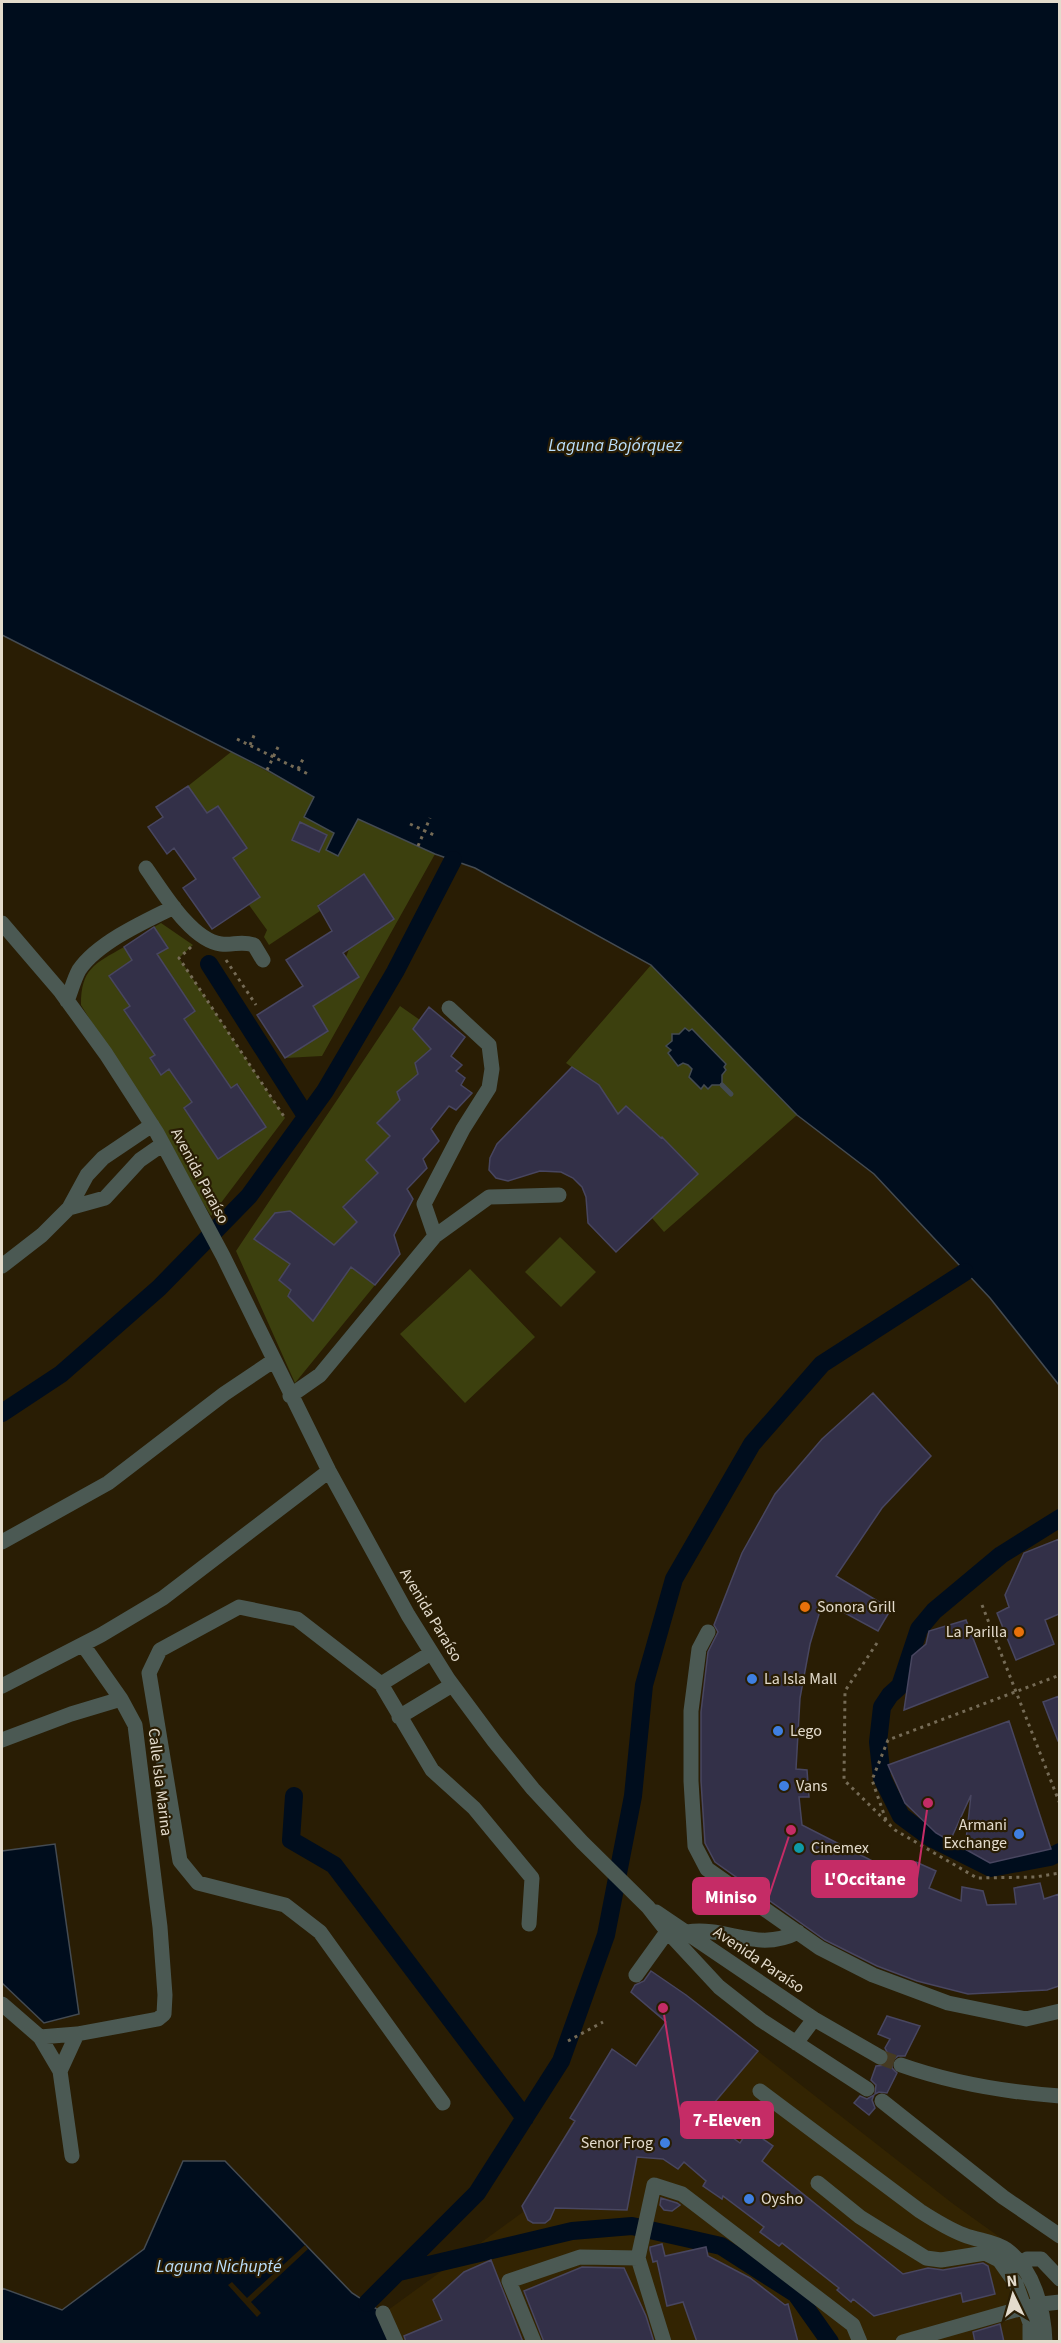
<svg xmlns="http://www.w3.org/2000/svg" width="1061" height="2343" font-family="'Source Sans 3',sans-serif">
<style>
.built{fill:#332402}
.green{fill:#3c400e}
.water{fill:#000d1d;stroke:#444b52;stroke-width:1.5}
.pier{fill:#291d04}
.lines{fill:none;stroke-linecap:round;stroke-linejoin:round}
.stream{stroke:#444b52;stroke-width:5}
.canal{stroke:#000d1d;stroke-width:18}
.building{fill:#333048;stroke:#484660;stroke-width:1.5}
.minor-tunnel{stroke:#453a22;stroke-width:15;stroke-dasharray:15 8;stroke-linecap:butt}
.path{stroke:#756b56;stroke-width:3;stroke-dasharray:3 4.5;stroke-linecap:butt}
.minor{stroke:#4b5953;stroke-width:15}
.food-dot{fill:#e8710a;stroke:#291d04;stroke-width:2}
.shop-dot{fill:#3f7fe0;stroke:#291d04;stroke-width:2}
.culture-dot{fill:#0f9aa8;stroke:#291d04;stroke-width:2}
.labels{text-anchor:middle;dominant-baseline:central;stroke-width:4.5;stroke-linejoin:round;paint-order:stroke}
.street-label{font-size:16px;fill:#e3dbcc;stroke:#291d04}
.poi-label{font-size:16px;fill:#e3dbcc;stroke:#291d04;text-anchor:start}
.water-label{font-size:18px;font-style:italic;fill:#badefb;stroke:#291d04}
.leader{fill:none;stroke:#c52c66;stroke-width:2}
.callout-dot{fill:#c52c66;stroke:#291d04;stroke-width:2}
.callout{fill:#c52c66;stroke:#c52c66;stroke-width:2}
.callout-label{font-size:18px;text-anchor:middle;font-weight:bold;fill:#fff}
</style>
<rect width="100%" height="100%" fill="#291d04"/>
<path class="built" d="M686 1995 952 2203 1019 2251 1033 2305 1025 2342H396L384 2313 523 2212 612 2049 636 2065Z"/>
<path class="green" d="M231 752 315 797 334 833 326 850 338 856 357 819 435 854 322 1056 285 1058 328 1031 313 1006 359 977 346 957 349 949 394 918 364 874 318 905 320 911 269 945 264 937 267 930 249 905 260 896 233 858 247 848 218 806 207 813 188 786Z
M161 923 193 945 179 958 285 1118 211 1216 81 1005C81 969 94 964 124 947L132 960 109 976 130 1006 125 1010 155 1055 150 1059 161 1075 169 1069 192 1102 184 1108 266 1127 238 1084 231 1088 184 1019 195 1011 157 954 168 947 154 927Z
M651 965 797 1115 664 1232 652 1218 662 1137 605 1192 587 1078 566 1063Z
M400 1006 420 1020 431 1049 415 1063 418 1074 397 1092 400 1100 377 1123 390 1136 378 1173 343 1207 357 1222 337 1242 333 1252 375 1285 295 1383 236 1251Z
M560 1237 596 1272 561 1307 525 1272Z
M470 1269 535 1337 465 1403 400 1334Z"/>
<path class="water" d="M2 2H1059V1385L990 1298 874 1174 797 1115 651 965 475 868 435 854 358 819 338 856 326 850 334 833 304 817 314 797 267 770 2 635Z
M685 1028 689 1031 692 1029 726 1064 724 1067 726 1070 722 1075V1085H712L708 1089 704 1085 701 1089 689 1077 692 1069 688 1065 683 1063 678 1066 668 1053 671 1050 666 1046 672 1041V1034H679Z
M55 1844 79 2014 44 2023 2 1983V1851Z
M183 2161H225L352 2293 383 2313 396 2341H2V2288L62 2310 144 2249Z"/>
<path class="pier" d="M305 2245 308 2249 251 2302 261 2313 257 2317 228 2285 232 2282 247 2298Z"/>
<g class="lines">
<path class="stream" d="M722 1085 731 1094"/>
<path class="canal" d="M209 964 306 1116
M2 1413 61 1374 159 1288 249 1196 325 1091 395 972 453 860
M1060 1518 1001 1555 934 1611 919 1629 900 1686 890 1695 882 1707 878 1742 882 1778 901 1816 931 1838 991 1868 1050 1857 1060 1852
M294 1796 291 1840 334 1865 525 2118
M399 2272 572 2231 632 2226 721 2246 796 2294 830 2342
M367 2303 477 2193 561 2061 606 1935 633 1796 644 1685 674 1579 752 1444 822 1364 965 1272"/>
</g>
<path class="building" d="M188 786 207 813 218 806 247 848 233 858 260 897 212 929 183 888 196 879 174 848 167 854 148 827 163 817 156 807Z
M300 822 327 835 319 852 292 840Z
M364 874 394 919 343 953 359 977 313 1006 328 1031 285 1058 257 1015 303 986 286 960 332 931 318 906Z
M154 927 168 948 157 954 195 1011 184 1019 231 1088 237 1084 266 1127 218 1159 184 1108 192 1102 169 1069 161 1075 150 1058 155 1055 124 1010 130 1006 109 976 132 960 124 947Z
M429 1007 465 1037 451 1056 462 1065 456 1071 465 1078 461 1085 472 1093 456 1110 449 1106 431 1129 439 1141 423 1159 427 1168 407 1189 413 1199 394 1235 400 1254 375 1285 351 1267 313 1321 288 1296 291 1290 279 1280 290 1264 254 1239 275 1213 290 1211 334 1245 357 1222 343 1207 378 1173 366 1160 390 1136 377 1123 400 1100 397 1092 418 1074 415 1063 431 1049 413 1029Z
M572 1067 599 1085 618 1114 626 1106 661 1138 662 1137 698 1174 616 1252 588 1223 586 1197 582 1187 573 1178 561 1172 540 1171 508 1181 496 1178 489 1170 490 1158 497 1144Z
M873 1393 931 1456 882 1508 836 1576 891 1609 878 1631 823 1601 810 1644 800 1698 796 1769 807 1770 809 1797H799L802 1825 884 1867 887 1862 910 1874 916 1862 936 1871 929 1888 961 1901 962 1887 983 1891 987 1905 1016 1904 1014 1888 1040 1883 1044 1899 1059 1894V1986L1047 1990 968 1994 917 1981 877 1966 825 1940 715 1862 705 1843 701 1781V1712L708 1652 718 1632 714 1625 742 1553 775 1494 822 1439Z
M1059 1539V1614L1045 1620 1054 1644 1016 1660 997 1613 1009 1607 1005 1595 1024 1553Z
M966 1620 988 1677 904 1710 912 1656 926 1644 929 1631Z
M1059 1696V1741H1058L1043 1702Z
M1009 1721 1051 1849 990 1863 965 1849 971 1795 950 1841 936 1833 905 1803 888 1765Z
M651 1971 686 1995 758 2051 703 2116 740 2143 749 2129 773 2146 762 2161 903 2274 928 2268 943 2270 983 2263 988 2266 995 2294 963 2302 961 2293 874 2316 853 2299 851 2302 837 2290 839 2288 782 2243 779 2246 760 2232 764 2227 723 2196 722 2199 703 2186 706 2181 684 2162 678 2169 663 2159 637 2157 627 2210 555 2208 550 2219 545 2223H533L528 2220 522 2206 575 2121 570 2118 612 2049 636 2066 666 2022 631 1992 635 1985 644 1981Z
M887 2016 920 2026 905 2056H898L892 2061V2068L897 2073 887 2093 879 2092 875 2094 876 2085 871 2080 876 2066 885 2065 890 2058 885 2048 890 2039 878 2034Z
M874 2095 872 2100 875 2108 869 2115 854 2103 860 2096 867 2099Z
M661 2198 677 2203 680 2205 672 2211 664 2210 660 2205Z
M662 2244 665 2256 706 2247 708 2256 750 2278 785 2305 788 2304 798 2342H697L683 2302 667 2306 657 2261 653 2262 650 2250V2247Z
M491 2260 523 2342H406L404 2336 442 2320 433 2300 464 2272Z
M582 2267 624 2268 646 2316 654 2342H544L524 2291Z
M1000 2324 1004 2342H975L973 2332Z"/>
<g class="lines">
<path class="minor-tunnel" d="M880 2057 901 2065"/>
<path class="path" d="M237 739 308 774
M250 745 255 733
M298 769 303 759
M267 770 279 745
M410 824 436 836
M418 846 430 818
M191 947 179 958 285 1118
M226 960 256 1005
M982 1605 1060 1804
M877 1643 845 1691 844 1780 895 1830 977 1878 1035 1877 1060 1873
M886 1820 872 1780 888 1740 1060 1675
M568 2041 603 2022"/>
<path class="minor" d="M146 868C163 892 191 940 221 944 234 946 239 940 254 945L263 960
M2 923 61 992 106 1054 157 1133 223 1256 329 1471 408 1615 448 1679 494 1741 533 1789 582 1842 648 1907 666 1930 719 1987 761 2020 867 2089
M67 1001C71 991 74 979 79 970 97 943 145 921 174 907
M69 1208 105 1198 140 1160 163 1144
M435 1236 424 1204 463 1129 489 1088 492 1069 489 1045 449 1008
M2 1266 42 1235 69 1208 87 1175 103 1158 152 1125
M290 1396 320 1375 435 1236 489 1197 559 1195
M2 1542 108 1483 224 1394 273 1361
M708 1632 699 1649 691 1711V1781L695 1846 707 1869 820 1948 873 1975 948 2003 1026 2019 1060 2011
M83 1645 121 1699
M381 1684 431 1653
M2 1686 101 1635 163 1598 329 1471
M399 1717 452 1685
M2 1740 71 1714 121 1699 135 1725 160 1927 165 1995 164 2014 158 2019 77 2034 40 2037
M656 1912 814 2019 880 2057
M687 1932C728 1926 757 1953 798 1932
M636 1975 672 1925
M2 2004 40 2037 60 2071 72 2156
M796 2043 814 2019
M901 2065C952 2083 1005 2092 1060 2096
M60 2071 77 2034
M760 2091 920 2211C934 2220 948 2229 964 2235 979 2241 994 2241 1007 2250 1034 2270 1044 2310 1045 2342
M882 2101 1003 2197 1060 2236
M443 2103 320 1932 285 1905 198 1883 180 1861 149 1673 160 1650 239 1607 297 1619 381 1684 432 1770 474 1808 532 1878 529 1924
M818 2183 860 2217 926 2258 941 2260 985 2253 999 2260 1016 2284 1030 2323V2342
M1013 2268 1027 2259H1041L1060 2279
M383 2313 396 2342
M534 2342 509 2281 580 2257 638 2258
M664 2342 638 2258 654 2185 682 2194 853 2325 860 2342
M903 2342 1033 2305 1060 2302"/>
</g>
<g class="food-dot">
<circle cx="805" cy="1607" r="6"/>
<circle cx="1019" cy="1632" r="6"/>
</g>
<g class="shop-dot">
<circle cx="752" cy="1679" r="6"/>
<circle cx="778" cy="1731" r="6"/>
<circle cx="784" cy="1786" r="6"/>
<circle cx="1019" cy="1834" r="6"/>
<circle cx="665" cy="2143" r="6"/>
<circle cx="749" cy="2199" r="6"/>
</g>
<circle class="culture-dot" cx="799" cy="1848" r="6"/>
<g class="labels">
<g class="street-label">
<text transform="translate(200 1176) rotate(62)">Avenida Paraíso</text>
<text transform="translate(431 1615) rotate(59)">Avenida Paraíso</text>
<text transform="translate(160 1782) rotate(83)">Calle Isla Marina</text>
<text transform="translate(759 1960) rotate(34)">Avenida Paraíso</text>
</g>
<g class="poi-label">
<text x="817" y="1607">Sonora Grill</text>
<text x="1007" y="1632" text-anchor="end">La Parilla</text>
<text x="764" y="1679">La Isla Mall</text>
<text x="790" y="1731">Lego</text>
<text x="796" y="1786">Vans</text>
<text x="1007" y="1825" text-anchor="end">Armani<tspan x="1007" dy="18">Exchange</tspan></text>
<text x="811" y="1848">Cinemex</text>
<text x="653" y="2143" text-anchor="end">Senor Frog</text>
<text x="761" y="2199">Oysho</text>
</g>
<g class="water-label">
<text x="615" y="445">Laguna Bojórquez</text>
<text x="219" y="2266">Laguna Nichupté</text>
</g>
</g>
<path class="leader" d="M928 1803L917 1879M791 1830L769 1896M663 2008L681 2120"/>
<g class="callout-dot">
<circle cx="928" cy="1803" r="6"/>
<circle cx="791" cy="1830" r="6"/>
<circle cx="663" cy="2008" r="6"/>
</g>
<g class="callout">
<rect x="812" y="1861" width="105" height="36" rx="6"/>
<rect x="693" y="1878" width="76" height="36" rx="6"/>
<rect x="681" y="2102" width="92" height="36" rx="6"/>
</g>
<g class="callout-label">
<text x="865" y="1885">L'Occitane</text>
<text x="731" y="1903">Miniso</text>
<text x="727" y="2126">7-Eleven</text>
</g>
<rect width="1061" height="2343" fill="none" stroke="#e3dbcc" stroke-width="6"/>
<g transform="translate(1013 2295) rotate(355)" stroke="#291d04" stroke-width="4.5" paint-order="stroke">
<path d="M0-4.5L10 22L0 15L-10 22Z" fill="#e3dbcc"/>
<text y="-9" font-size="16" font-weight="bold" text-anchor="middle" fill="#e3dbcc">N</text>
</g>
</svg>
